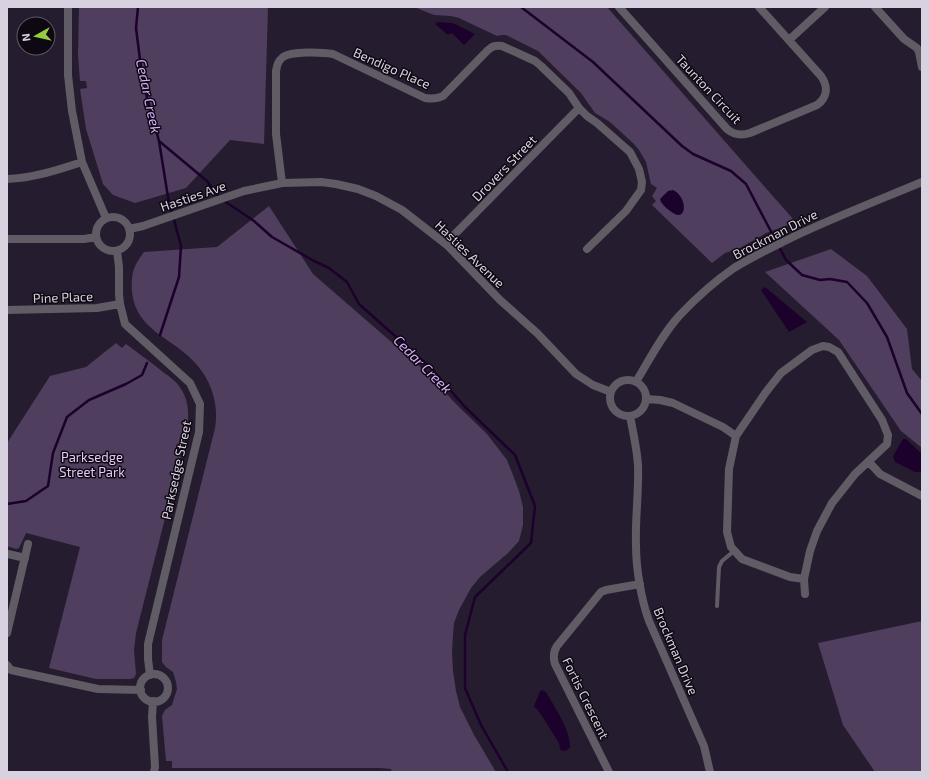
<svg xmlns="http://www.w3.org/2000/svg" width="929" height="779" font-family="'Exo 2',sans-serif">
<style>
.green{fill:#4f3e5d}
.water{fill:#1c012c}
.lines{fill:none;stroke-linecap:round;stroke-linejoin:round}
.stream{stroke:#1c012c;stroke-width:2.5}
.lane{stroke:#605b65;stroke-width:4}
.street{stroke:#605b65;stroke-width:8}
.labels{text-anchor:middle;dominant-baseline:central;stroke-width:3;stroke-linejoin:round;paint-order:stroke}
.street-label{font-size:13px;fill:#d8d1df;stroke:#0d0811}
.park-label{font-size:13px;fill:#e3caf9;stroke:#0d0811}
.water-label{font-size:14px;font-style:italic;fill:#d7adfa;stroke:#0d0811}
</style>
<rect width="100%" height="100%" fill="#261c2f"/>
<path class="green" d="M79 7H268L264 144 230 140 186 188 135 203 113 195 103 184 86 129 80 89 87 88 86 81H80L78 55Z
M414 7H607L793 219 788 225 766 233 740 248 725 253 712 263 652 205 656 201 652 196 657 188 651 184 646 162 639 150 634 144 610 122 595 113 581 93 538 51 506 35H502L497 36 459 18 451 16 434 15Z
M269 206 313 274 426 372 458 406 487 434 507 460 513 475 519 491 523 507V525L519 541 508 553 480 577 471 588 459 610 454 623 453 635 452 652 453 671 456 691 460 707 474 735 496 772H392L391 769 380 768H172V761H166L162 716 165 710 172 705 177 689 176 682 173 672 166 667 162 662V640L215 428C219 406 212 382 197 365 175 338 136 332 132 292 131 273 133 267 144 252L217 247Z
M831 249 867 276 907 329 912 369 922 381V448L901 431 839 340 765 272Z
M116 343 122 348 126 344C138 353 151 362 163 372 170 377 177 382 181 389 190 402 189 420 186 435L136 633 134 650 136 674 134 678 130 679H96L49 668 80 547 26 533 19 548 16 549 7 546V443L50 376 86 367Z
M922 621V772H875L843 725 818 643Z"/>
<path class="water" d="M438 22 452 23 457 25 475 34 464 45 452 33 448 35 435 24Z
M673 190C688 197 687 222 673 213 668 210 664 206 661 202L660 199 668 191Z
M765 287 807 322 789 332 761 290Z
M903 439H906L922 454V470L921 472H915L895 462 893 456Z
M543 690 546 692C555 708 570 729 570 747 568 750 566 751 562 751L560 749 559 743 540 713 534 706 540 691Z"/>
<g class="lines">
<path class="stream" d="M138 7 136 28 143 83 159 141 207 181 219 197
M521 7 593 62 682 146 693 154 731 171 746 184 786 260 802 275 820 280 830 279 847 282 867 303 887 337 907 393 922 414
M159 141 168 197 181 246 179 277 160 335
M223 200 254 221 272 237 314 261 329 268 347 282 359 304 431 368 465 407 515 455 535 506 531 543 475 597 465 635V688L481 725 508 772
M7 504 26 501 48 486 53 453 67 417 89 400 126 384 142 375 147 363"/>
<path class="lane" d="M717 606 719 567 722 561 734 551"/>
<path class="street" d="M68 7V75L72 111 82 162 106 218
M619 7 727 129C734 135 741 136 750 133L817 105C828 97 828 86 821 76L759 7
M875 7 904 39 917 48 919 52 922 67
M789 40 825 7
M7 179C33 178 58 170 82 162
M282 183 276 134V71C277 65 278 61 283 57 291 51 322 52 333 54L425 98C432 99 437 99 443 96L488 50C493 46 495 45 502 46L535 61 541 66 569 93 579 108 587 116 597 123 630 152 639 169 642 182 641 190 626 211 587 249
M96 234a17 17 0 1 1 34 0a17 17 0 1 1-34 0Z
M129 229 143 226 244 191 282 183 321 182 336 184 358 189 376 196 402 210 447 245 500 300 537 333 576 374 593 385 611 392
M7 239H84L96 237
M447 245 454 235 579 108
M117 251 119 267V294L120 304 125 324 190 383 200 404 199 432 148 644V659L150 675
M7 310 97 308 120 304
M610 398a18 18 0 1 1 36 0a18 18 0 1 1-36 0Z
M636 382C649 360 662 335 679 316 695 299 715 281 734 268 753 256 773 247 793 237 835 217 879 200 922 182
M646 399 660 400 673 403 723 427 736 436
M630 416C633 432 637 449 638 465 639 492 635 519 636 545 636 568 641 599 649 621L704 746 710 772
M869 462 880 474 922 496
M8 554 25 558
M804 579 790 577 742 559 731 547 727 532 729 469 736 436 766 392 781 373 812 350 823 346 829 347 838 352 882 420 888 435 887 444 855 474 832 503 817 531 810 551 804 579 805 594
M7 633 28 544
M7 665 11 670 98 689 141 690
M140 688a14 14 0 1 1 28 0a14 14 0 1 1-28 0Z
M153 701 152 717 155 767 154 772
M609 772 555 664C553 657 553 652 557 646L601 592 606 590 640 584"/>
</g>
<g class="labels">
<g class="street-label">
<text transform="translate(392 68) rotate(24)">Bendigo Place</text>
<text transform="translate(709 89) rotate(47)">Taunton Circuit</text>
<text transform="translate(504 168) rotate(-46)">Drovers Street</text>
<text transform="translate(193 196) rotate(-19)">Hasties Ave</text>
<text transform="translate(775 234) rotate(-27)">Brockman Drive</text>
<text transform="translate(470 254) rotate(44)">Hasties Avenue</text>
<text transform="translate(63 297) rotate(-2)">Pine Place</text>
<text transform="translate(176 470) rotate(-78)">Parksedge Street</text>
<text transform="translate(676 651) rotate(67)">Brockman Drive</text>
<text transform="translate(586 698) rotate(64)">Fortis Crescent</text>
</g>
<g class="park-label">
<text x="92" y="457">Parksedge<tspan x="92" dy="15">Street Park</tspan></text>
</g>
<g class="water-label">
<text transform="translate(149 96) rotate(78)">Cedar Creek</text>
<text transform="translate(423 364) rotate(45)">Cedar Creek</text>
</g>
</g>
<rect width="929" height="779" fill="none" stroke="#d8d1df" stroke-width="16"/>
<g transform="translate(36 36) rotate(262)"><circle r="19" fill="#0d0811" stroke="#5e5863"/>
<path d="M0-3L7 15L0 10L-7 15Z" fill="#94cc3d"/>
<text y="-6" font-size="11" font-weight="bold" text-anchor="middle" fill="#d8d1df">N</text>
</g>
</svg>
